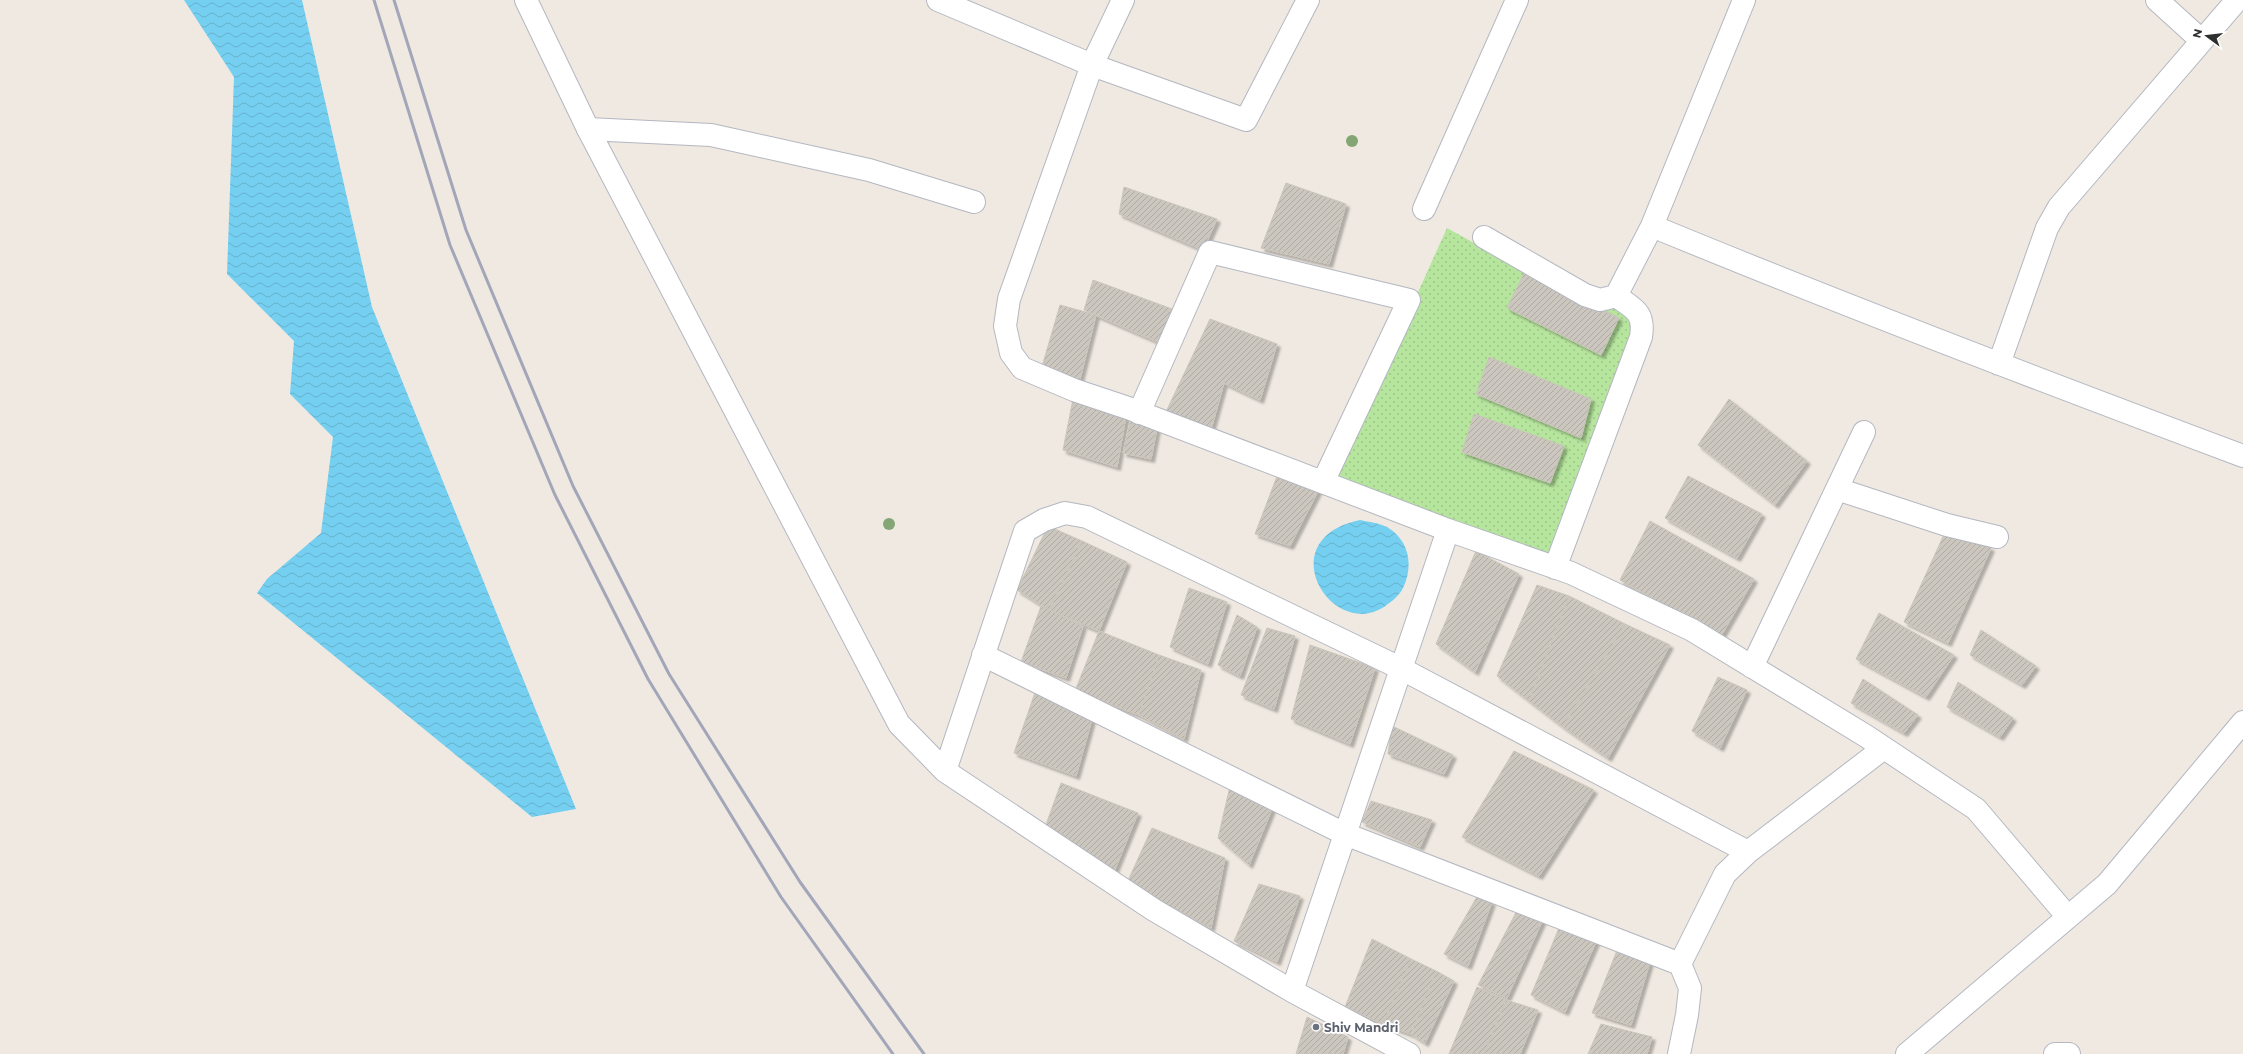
<svg xmlns="http://www.w3.org/2000/svg" width="2243" height="1054" font-family="Montserrat,sans-serif">
<style>
.grass{fill:url(#grass-dots)}
.water{fill:url(#water-waves)}
.building{fill:url(#building-hatch);stroke:#cbc5ba;filter:url(#shadow)}
.lines{fill:none;stroke-linecap:round;stroke-linejoin:round}
.lane-casing{stroke:#b4b7c1;stroke-width:24}
.street-casing{stroke:#b4b7c1;stroke-width:24}
.lane{stroke:#fff;stroke-width:22}
.street{stroke:#fff;stroke-width:22}
.rail{stroke:#a3a6b8;stroke-width:3}
.tree{fill:#84a574}
.worship-dot{fill:#6b7280;stroke:#fff;stroke-width:1.5}
.labels{text-anchor:middle;dominant-baseline:central;stroke-width:3.5;stroke-linejoin:round;paint-order:stroke}
.worship-label{font-size:12px;font-weight:bold;fill:#5b616d;stroke:#fff;text-anchor:start}
</style>
<defs>
<pattern id="grass-dots" width="8" height="8" patternUnits="userSpaceOnUse"><rect width="8" height="8" fill="#b6e59e"/><path d="M2 2h.1M6 6h.1" fill="none" stroke="#9dc588" stroke-width="1.8" stroke-linecap="round"/></pattern>
<pattern id="water-waves" width="16" height="10" patternUnits="userSpaceOnUse"><rect width="16" height="10" fill="#75cff0"/><path d="M0 5q4-4 8 0t8 0" fill="none" stroke="#66b2ce"/></pattern>
<pattern id="building-hatch" width="6" height="6" patternUnits="userSpaceOnUse"><rect width="6" height="6" fill="#cbc7bf"/><path d="M-1 1l2-2M0 6l6-6M5 7l2-2" fill="none" stroke="#afaba4"/></pattern>
<filter id="shadow"><feDropShadow dx="3.5" dy="3.5" stdDeviation="1" flood-color="#0004"/></filter>
</defs>
<rect width="100%" height="100%" fill="#efe9e1"/>
<path class="grass" d="M1447 228 1570 296 1607 305 1639 321 1548 558 1335 476Z"/>
<path class="water" d="M184 0H302L372 307 576 809 532 817 257 593 267 579 321 533 333 437 290 394 294 341 227 274 234 77Z
M1360 520C1369 522 1379 523 1387 527 1409 540 1414 565 1403 588 1399 596 1391 602 1384 607 1331 641 1269 539 1360 520Z"/>
<path class="building" d="M1286 183 1346 204 1329 264 1261 248Z
M1124 187 1217 219 1203 250 1119 214Z
M1525 271 1619 318 1601 355 1507 308Z
M1093 280 1172 309 1158 342 1084 310Z
M1060 305 1096 315 1079 383 1041 370Z
M1210 319 1277 344 1260 400 1224 383 1210 433 1164 416Z
M1489 357 1591 399 1581 438 1476 394Z
M1073 399 1126 416 1117 467 1063 450Z
M1729 399 1807 461 1775 505 1698 445Z
M1474 414 1564 446 1550 483 1462 452Z
M1131 418 1158 423 1151 459 1123 453Z
M1279 471 1320 487 1290 546 1255 534Z
M1688 476 1762 514 1737 558 1665 518Z
M1650 521 1754 579 1721 636 1620 580Z
M1048 526 1082 541 1049 610 1017 590Z
M1947 528 1991 548 1948 643 1904 622Z
M1082 541 1127 562 1099 631 1049 610Z
M1476 551 1519 574 1475 672 1436 644Z
M1537 585 1569 596 1529 701 1497 676Z
M1189 588 1227 602 1208 664 1170 647Z
M1569 596 1625 624 1563 727 1529 701Z
M1041 606 1083 626 1066 678 1021 662Z
M1879 613 1954 655 1926 697 1856 659Z
M1237 615 1257 627 1240 676 1218 665Z
M1625 624 1670 645 1608 758 1563 727Z
M1267 628 1295 636 1274 709 1241 695Z
M1981 630 2036 666 2022 685 1970 655Z
M1099 631 1159 655 1139 715 1075 691Z
M1310 645 1375 668 1350 744 1291 719Z
M1159 655 1201 670 1184 739 1139 715Z
M1718 677 1747 690 1720 748 1692 731Z
M1863 679 1918 715 1904 733 1851 703Z
M1958 682 2013 718 2000 737 1947 707Z
M1038 684 1094 712 1076 776 1014 753Z
M1392 726 1453 755 1444 774 1388 754Z
M1514 751 1594 790 1539 876 1462 837Z
M1231 782 1274 804 1249 865 1218 838Z
M1061 783 1138 813 1111 879 1043 833Z
M1371 801 1432 820 1420 847 1362 822Z
M1152 828 1225 858 1211 928 1126 885Z
M1259 884 1300 896 1277 962 1234 941Z
M1478 895 1492 902 1468 966 1444 954Z
M1520 905 1545 915 1507 998 1478 985Z
M1562 921 1599 935 1565 1012 1531 995Z
M1372 939 1411 959 1383 1024 1345 1007Z
M1620 943 1652 955 1631 1025 1592 1013Z
M1411 959 1436 971 1411 1034 1383 1024Z
M1436 971 1454 981 1425 1043 1411 1034Z
M1477 987 1506 1000 1484 1054H1449Z
M1506 1000 1538 1010 1520 1054H1484Z
M1307 1017 1348 1037 1343 1054H1296Z
M1601 1024 1652 1037 1647 1054H1588Z"/>
<g class="lines">
<defs>
<path id="lane" d="M526 0 588 129"/>
<path id="street" d="M938 0 1092 65 1246 120 1308 0
M1123 0 1092 65 1009 299 1005 326 1011 353 1022 368 1074 390 1128 408 1448 530 1571 573 1692 630 1866 736 1976 809 2068 917
M2157 0 2201 40
M974 202 869 170 711 135 588 129 899 724 945 771 1154 910 1292 991 1409 1054
M1424 209 1517 0
M1652 226 1744 0
M1484 237 1585 295 1600 300 1616 296 1652 226C1848 307 2045 382 2243 456
M1999 364 2047 228 2059 207 2237 0
M1139 413 1210 252 1409 300 1323 482
M1837 489 1947 525 1997 537
M1555 568 1641 337C1645 312 1634 309 1616 296
M983 655 1345 834 1680 964 1725 874 1748 852 1884 748
M1752 667 1864 432
M945 771 1025 531 1044 520 1065 513 1087 517 1400 668 1748 852
M1292 991 1448 530
M1679 1054 1687 1015 1690 988 1680 964
M1907 1054 2107 884 2243 722
M2055 1054H2069"/>
</defs>
<use href="#lane" class="lane-casing"/>
<use href="#street" class="street-casing"/>
<use href="#lane" class="lane"/>
<use href="#street" class="street"/>
<path class="rail" d="M374 0 450 245 555 495 648 679 781 897 893 1054
M394 0 466 230 573 486 669 674 800 882 924 1054"/>
</g>
<g class="tree">
<circle cx="1352" cy="141" r="6"/>
<circle cx="889" cy="524" r="6"/>
</g>
<circle class="worship-dot" cx="1316" cy="1027" r="4"/>
<g class="labels">
<g class="worship-label">
<text x="1324" y="1027">Shiv Mandri</text>
</g>
</g>
<g transform="translate(2207 36) rotate(285)" stroke="#ffffff" stroke-width="3" paint-order="stroke">
<path d="M0-3L7 15L0 10L-7 15Z" fill="#2e2e2e"/>
<text y="-6" font-size="11" font-weight="bold" text-anchor="middle" fill="#2e2e2e">N</text>
</g>
</svg>
